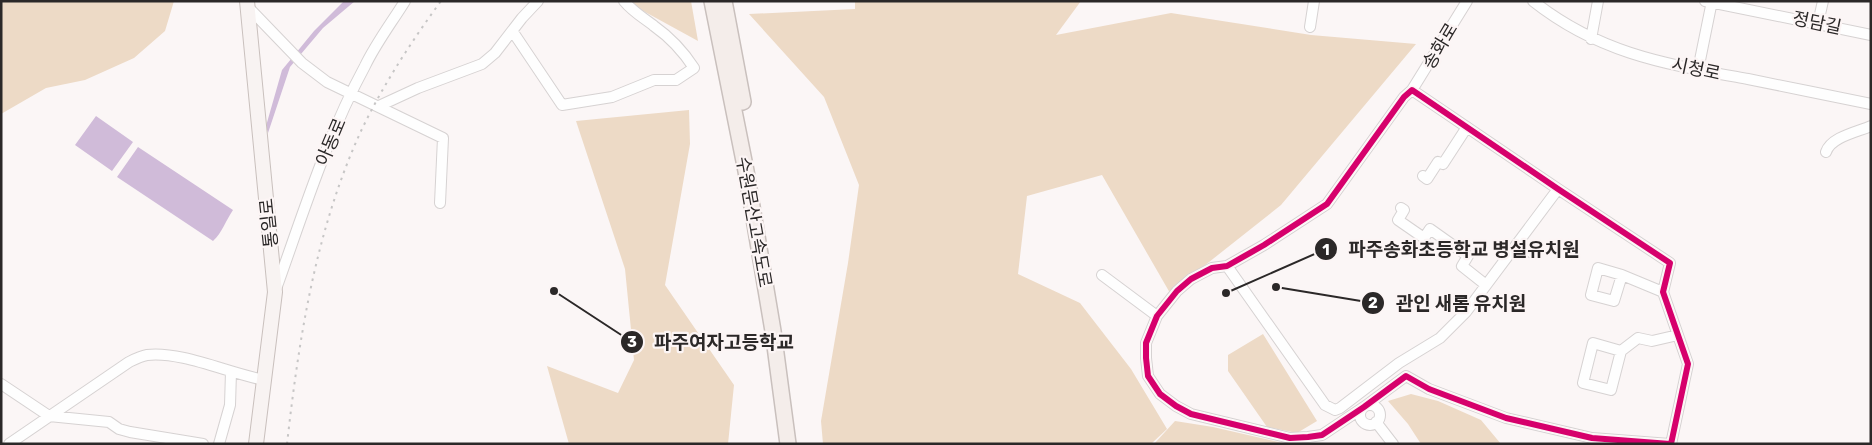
<svg xmlns="http://www.w3.org/2000/svg" width="1872" height="445" font-family="Rubik,'Noto Sans KR',sans-serif">
<style>
.green{fill:#eddac6}
.water{fill:#d0bbd9}
.lines{fill:none;stroke-linecap:round;stroke-linejoin:round}
.minor-casing{stroke:#d6d2d2;stroke-width:12}
.major-casing{stroke:#c9c0bd;stroke-width:16}
.highway-casing{stroke:#c9c0bd;stroke-width:18}
.minor{stroke:#fefefe;stroke-width:10}
.major{stroke:#f8f3f2;stroke-width:14}
.highway{stroke:#f4edea;stroke-width:15}
.rail{stroke:#c7c6c6;stroke-width:2;stroke-dasharray:2.5 5;stroke-linecap:butt}
.cycleway-casing{stroke:#fcf5f5;stroke-width:9}
.cycleway{stroke:#d6006c;stroke-width:6}
.labels{text-anchor:middle;dominant-baseline:central;stroke-width:4.5;stroke-linejoin:round;paint-order:stroke}
.street-label{font-size:18px;fill:#2b2828;stroke:#fcf5f5}
.leader{fill:none;stroke:#2b2828;stroke-width:2}
.callout-dot{fill:#2b2828;stroke:#fcf5f5;stroke-width:2}
.mark-label{font-size:15px;text-anchor:middle;font-weight:bold;fill:#fff}
.callout-label{font-size:19px;text-anchor:middle;font-weight:bold;fill:#2b2828;stroke:#fcf5f5;stroke-width:4.5;stroke-linejoin:round;paint-order:stroke}
</style>
<rect width="100%" height="100%" fill="#fbf6f6"/>
<path class="green" d="M1 1H174L165 31 134 58 85 80 46 88 1 114Z
M625 1H691L698 41Z
M855 1H1081L1056 35 1171 13 1311 35 1416 44 1281 205 1170 293 1102 175 1027 196 1018 274 1080 303 1131 369 1167 429 1151 444H823L821 421 848 263 859 185 824 97 749 14 855 9Z
M689 110 690 144 665 285 734 385 728 444H569L547 366 618 393 634 360 625 269 576 121Z
M1263 334 1317 421 1297 433 1267 427 1228 371V355Z
M1411 394 1438 401 1481 420 1501 444H1421L1408 424 1388 401Z
M1175 421 1213 427 1287 444H1154Z"/>
<path class="water" d="M344 1H355L323 28 290 67 268 133 266 126 282 70 314 31Z
M96 116 133 142 112 171 75 145Z
M138 147 233 210C226 220 222 233 213 241L117 177Z"/>
<g class="lines">
<defs>
<path id="minor" d="M1533 1C1600 54 1666 64 1748 79 1789 87 1830 96 1871 104
M1705 1 1871 35
M247 6 302 63 327 82 443 138 440 203
M1818 23 1823 1
M1310 27 1314 1
M513 32 562 105 612 97 654 80H676L694 68C683 51 671 38 654 26 644 18 633 12 624 1
M1591 39 1598 1
M1698 70 1712 1
M1412 90 1467 1
M379 106 418 88 482 64 495 53 522 18 538 1
M1826 152C1831 137 1857 132 1871 126
M1423 176 1427 179 1438 162 1443 164 1467 127
M1401 208 1404 210 1398 220 1424 238 1430 229 1468 256 1462 266 1486 285
M1516 245 1535 254
M1227 266 1325 405 1335 410 1340 408 1399 363 1440 338 1466 312 1558 189
M1102 275 1157 316
M1622 275 1614 301 1591 295 1598 268 1622 275 1663 292
M276 289C303 214 327 136 365 66 376 43 392 22 405 1
M1593 343 1621 351 1611 390 1583 383Z
M1621 351 1638 338 1652 341 1678 335
M1 384 49 416 109 422 119 429 130 432 203 444
M1360 415a10 10 0 1 1 20 0a10 10 0 1 1-20 0Z
M1376 422 1393 444
M9 444 129 362C135 359 141 356 147 355 181 351 228 373 264 380
M219 444 230 405 231 372
M1670 444 1592 438 1506 418 1429 389 1406 376 1364 407 1322 435 1308 437 1290 438 1191 414 1176 406 1160 394 1148 376 1146 358V343L1157 316 1177 291 1191 279 1212 268 1227 266 1264 245 1327 204 1404 97 1412 90 1558 189 1670 263 1663 292 1688 364 1671 444"/>
<path id="major" d="M247 1 275 292 256 444"/>
<path id="highway" d="M712 1 746 171 773 331 788 444
M724 1 743 102"/>
</defs>
<use href="#minor" class="minor-casing"/>
<use href="#major" class="major-casing"/>
<use href="#highway" class="highway-casing"/>
<use href="#minor" class="minor"/>
<use href="#major" class="major"/>
<use href="#highway" class="highway"/>
<path class="rail" d="M287 444C299 337 316 229 361 131 383 85 411 42 441 1"/>
<defs>
<path id="cycleway" d="M1670 444 1592 438 1506 418 1429 389 1406 376 1364 407 1322 435 1308 437 1290 438 1191 414 1176 406 1160 394 1148 376 1146 358V343L1157 316 1177 291 1191 279 1212 268 1227 266 1264 245 1327 204 1404 97 1412 90 1558 189 1670 263 1663 292 1688 364 1671 444"/>
</defs>
<use href="#cycleway" class="cycleway-casing"/>
<use href="#cycleway" class="cycleway"/>
</g>
<g class="labels">
<g class="street-label">
<text transform="translate(1817 23) rotate(12)">정담길</text>
<text transform="translate(1440 46) rotate(-59)">송화로</text>
<text transform="translate(1696 69) rotate(12)">시청로</text>
<text transform="translate(331 142) rotate(-67)">아동로</text>
<text transform="translate(754 222) rotate(80)">수원문산고속도로</text>
<text transform="translate(269 223) rotate(-96)">통일로</text>
</g>
</g>
<path class="leader" d="M1226 293L1326 249M1276 287L1373 303M554 291L632 342"/>
<g class="callout-dot">
<circle cx="1226" cy="293" r="5"/>
<circle cx="1276" cy="287" r="5"/>
<circle cx="554" cy="291" r="5"/>
<circle cx="1326" cy="249" r="12"/>
<circle cx="1373" cy="303" r="12"/>
<circle cx="632" cy="342" r="12"/>
</g>
<g class="mark-label">
<text x="1326" y="255">1</text>
<text x="1373" y="308">2</text>
<text x="632" y="347">3</text>
</g>
<g class="callout-label">
<text x="1464" y="256">파주송화초등학교 병설유치원</text>
<text x="1461" y="310">관인 새롬 유치원</text>
<text x="724" y="349">파주여자고등학교</text>
</g>
<rect width="1872" height="445" fill="none" stroke="#2b2828" stroke-width="5"/>
</svg>
